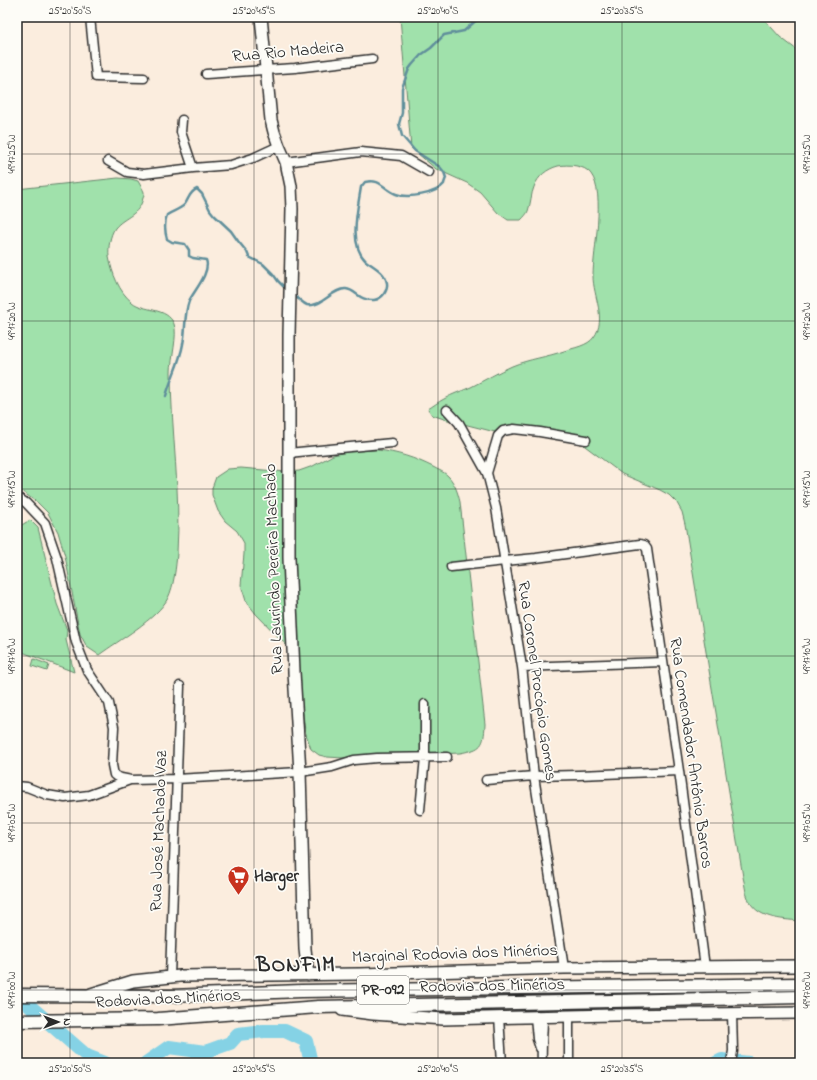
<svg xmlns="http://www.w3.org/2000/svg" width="817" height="1080" font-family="'Indie Flower',sans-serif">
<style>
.green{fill:#a0e1ab;stroke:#66866b}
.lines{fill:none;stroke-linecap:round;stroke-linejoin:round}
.stream{stroke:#618f9b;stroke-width:2.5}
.river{stroke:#85d2e5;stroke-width:14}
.street-casing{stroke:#2b2b2b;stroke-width:11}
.secondary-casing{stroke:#2b2b2b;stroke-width:14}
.primary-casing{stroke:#2b2b2b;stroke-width:15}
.street{stroke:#fdfcf7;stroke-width:8}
.secondary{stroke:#fdfcf7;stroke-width:11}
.primary{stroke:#fdfcf7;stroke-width:12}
.ticks{fill:none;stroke:#2b2b2b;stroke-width:1;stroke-opacity:0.45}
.labels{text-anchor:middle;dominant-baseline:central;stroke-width:3.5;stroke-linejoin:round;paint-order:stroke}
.shield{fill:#fdfcf7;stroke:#6a6a68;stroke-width:1}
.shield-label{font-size:16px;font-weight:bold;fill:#2b2b2b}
.street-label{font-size:17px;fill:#2b2b2b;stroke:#fdfcf7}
.poi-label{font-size:17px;font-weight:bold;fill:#2b2b2b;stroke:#fdfcf7;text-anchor:start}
.district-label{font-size:21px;font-weight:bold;letter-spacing:1px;fill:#2b2b2b;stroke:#fdfcf7}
.neatline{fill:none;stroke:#2b2b2b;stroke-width:1.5}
.ticks-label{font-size:10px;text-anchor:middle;fill:#2b2b2b}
</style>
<rect width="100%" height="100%" fill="#fbedde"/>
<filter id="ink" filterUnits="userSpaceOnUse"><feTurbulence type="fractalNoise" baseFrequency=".025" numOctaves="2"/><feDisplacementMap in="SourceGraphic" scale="8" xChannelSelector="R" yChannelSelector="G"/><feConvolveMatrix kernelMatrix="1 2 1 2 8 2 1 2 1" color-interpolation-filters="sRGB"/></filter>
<g filter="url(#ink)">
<path class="green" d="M400 17H762L780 37 797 50 800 51V921C781 919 756 919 748 898 745 892 745 884 743 877L685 524 682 512 677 503 669 495 660 490 622 474 577 440 519 433 495 432 444 419 432 415 428 409C433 406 438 402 444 399 452 394 462 391 471 387 485 380 498 372 512 366 529 359 547 357 564 351 573 348 588 346 594 337 607 319 593 296 593 276 593 251 606 194 591 174 585 165 568 164 558 166 547 169 538 176 534 187 531 194 531 203 528 211 527 214 524 217 521 220H508L498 213 480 192 467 183 436 169 411 148Z
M118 178 131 179 138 181C140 185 143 189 144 192 144 194 144 196 143 198 139 216 125 216 115 228 110 235 108 248 109 257 112 273 119 292 132 302 144 312 167 307 174 324 178 335 171 359 171 372 171 432 181 493 177 553 176 566 174 586 168 598 157 619 119 640 99 655L87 647 80 634 65 556 58 532 48 513 38 503 17 488V189Z
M377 450C397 452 415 458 433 467 438 470 445 472 449 477 455 484 458 493 460 502L485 724C484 746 482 749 460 753L344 758 327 757 319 755 311 749 305 731 296 655 256 614 246 601 241 585 244 554V543L237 531 225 521 218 511 212 495V488L216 477 228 469 241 468 286 472 299 471 313 466 333 455 352 451Z
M30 520 38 528 57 604 67 630 66 640 74 672 17 650V541L20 526Z
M34 659 49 665 47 671 32 666Z"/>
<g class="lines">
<path class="stream" d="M294 296C299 298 302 303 307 305 321 308 333 288 346 289 356 290 359 301 374 300 382 299 388 291 387 283 385 272 374 267 366 261 348 244 358 208 361 187L365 182C381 178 383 189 396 194 408 199 436 194 444 184 444 183 446 178 446 178L444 172 440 167 415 151 402 136 399 124 402 113V88L409 69 412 65 421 55 431 48 444 35 464 31 480 17
M166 396C171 378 180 362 183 344 186 330 184 314 189 301 194 291 211 272 206 260L193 258 189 256V250L185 244 172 242 167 239C165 233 164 222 167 215 172 211 180 210 185 204 189 199 189 192 197 189L202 194 210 210 214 215 231 231 238 241 247 252 249 257 263 264 273 274 278 281 284 287"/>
<path class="river" d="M17 995 87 1056 105 1063
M146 1063 169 1047 205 1052 230 1043 238 1034 264 1031H285L306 1041 311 1063
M716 1063 722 1060 749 1063"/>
<defs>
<path id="street" d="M90 17 96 77 144 78
M206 74 295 68 372 59
M182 120 181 132 193 168
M108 161 127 172 144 174 193 168 231 165 253 158 279 146
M286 162 361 152 401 156 429 172
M447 410 459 423 487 473 496 508 522 667 534 776 564 968
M288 453 392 443
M487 473 498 436 503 431 514 429 540 432 586 440
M17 497 26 503 45 523 57 558 76 642 87 670 109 703 114 727 112 765 114 775 121 778 131 780 176 779 300 772 332 767 354 760 377 758 447 757
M451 567 505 561 536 558 640 544 644 545 647 549 679 771 705 967
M522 667 663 662
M486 780 534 776 579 775 679 771
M17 786 27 787 47 795 65 798 89 795 130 780
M420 810 425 757V704
M170 977 180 686
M499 1017 502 1063
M535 1017 537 1039 540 1048
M542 1063C541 1048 543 1033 543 1017
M569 1063V1016
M731 1063 733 1051 732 1013"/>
<path id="secondary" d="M261 17 271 120 274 132 279 146 286 162 291 186 292 209 289 335V558L294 672 300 772 305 949 308 975
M91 994 133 981 180 976 360 974 564 968 800 966
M342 1010 373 1014 443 1019 613 1015 800 1013"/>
<path id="primary" d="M17 995 171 996 301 991 800 984
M17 1021 158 1019 318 1007 800 997"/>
</defs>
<use href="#street" class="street-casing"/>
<use href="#secondary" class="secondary-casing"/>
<use href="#primary" class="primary-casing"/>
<use href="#street" class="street"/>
<use href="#secondary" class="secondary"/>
<use href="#primary" class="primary"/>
</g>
</g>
<path class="ticks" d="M70 17V1063M254 17V1063M438 17V1063M622 17V1063M17 154H800M17 321H800M17 489H800M17 656H800M17 823H800M17 990H800"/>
<defs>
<symbol id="supermarket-pin" viewBox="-11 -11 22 30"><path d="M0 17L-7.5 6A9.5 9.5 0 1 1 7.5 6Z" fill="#c8321e" stroke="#fdfcf7"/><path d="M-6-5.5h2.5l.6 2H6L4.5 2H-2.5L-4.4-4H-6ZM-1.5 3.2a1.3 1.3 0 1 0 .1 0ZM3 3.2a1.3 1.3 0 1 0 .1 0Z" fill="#fff"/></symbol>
</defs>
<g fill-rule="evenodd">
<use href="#supermarket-pin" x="226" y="864" width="25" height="34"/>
</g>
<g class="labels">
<rect class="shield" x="357" y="976" width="52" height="28" rx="3"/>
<g class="shield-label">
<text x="383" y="990">PR-092</text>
</g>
<g class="street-label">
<text transform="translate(288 52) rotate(-5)">Rua Rio Madeira</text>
<text transform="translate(274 569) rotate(-92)">Rua Laurindo Pereira Machado</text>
<text transform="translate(537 681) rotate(82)">Rua Coronel Procópio Gomes</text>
<text transform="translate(691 753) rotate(82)">Rua Comendador Antônio Barros</text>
<text transform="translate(159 831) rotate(-88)">Rua José Machado Vaz</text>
<text transform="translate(455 954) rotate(-2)">Marginal Rodovia dos Minérios</text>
<text transform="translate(492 986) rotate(-1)">Rodovia dos Minérios</text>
<text transform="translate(168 999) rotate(-3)">Rodovia dos Minérios</text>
</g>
<g class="poi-label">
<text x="254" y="876">Harger</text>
</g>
<g class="district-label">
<text x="296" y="966">BONFIM</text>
</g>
</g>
<rect width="817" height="1080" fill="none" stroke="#fdfcf7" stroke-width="44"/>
<g transform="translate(58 1022) rotate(90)" stroke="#fdfcf7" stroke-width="3" paint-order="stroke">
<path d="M0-3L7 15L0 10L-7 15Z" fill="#2b2b2b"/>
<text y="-6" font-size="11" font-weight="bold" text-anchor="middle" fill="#2b2b2b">N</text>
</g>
<rect x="22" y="22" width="773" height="1036" class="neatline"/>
<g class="ticks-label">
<text x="70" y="14">25°20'50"S</text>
<text x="254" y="14">25°20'45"S</text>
<text x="438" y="14">25°20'40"S</text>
<text x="622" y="14">25°20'35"S</text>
<text transform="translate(806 154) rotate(-90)" y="4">49°17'25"W</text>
<text transform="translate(11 154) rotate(-90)" y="4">49°17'25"W</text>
<text transform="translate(806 321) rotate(-90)" y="4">49°17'20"W</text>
<text transform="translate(11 321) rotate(-90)" y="4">49°17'20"W</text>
<text transform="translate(806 489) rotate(-90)" y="4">49°17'15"W</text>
<text transform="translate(11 489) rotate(-90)" y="4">49°17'15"W</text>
<text transform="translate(11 656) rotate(-90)" y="4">49°17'10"W</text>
<text transform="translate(806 656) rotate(-90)" y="4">49°17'10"W</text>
<text transform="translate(11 823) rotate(-90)" y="4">49°17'05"W</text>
<text transform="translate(806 823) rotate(-90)" y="4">49°17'05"W</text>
<text transform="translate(11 990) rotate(-90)" y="4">49°17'00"W</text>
<text transform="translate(806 990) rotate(-90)" y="4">49°17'00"W</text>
<text x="70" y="1072">25°20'50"S</text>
<text x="254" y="1072">25°20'45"S</text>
<text x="438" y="1072">25°20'40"S</text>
<text x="622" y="1072">25°20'35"S</text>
</g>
</svg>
